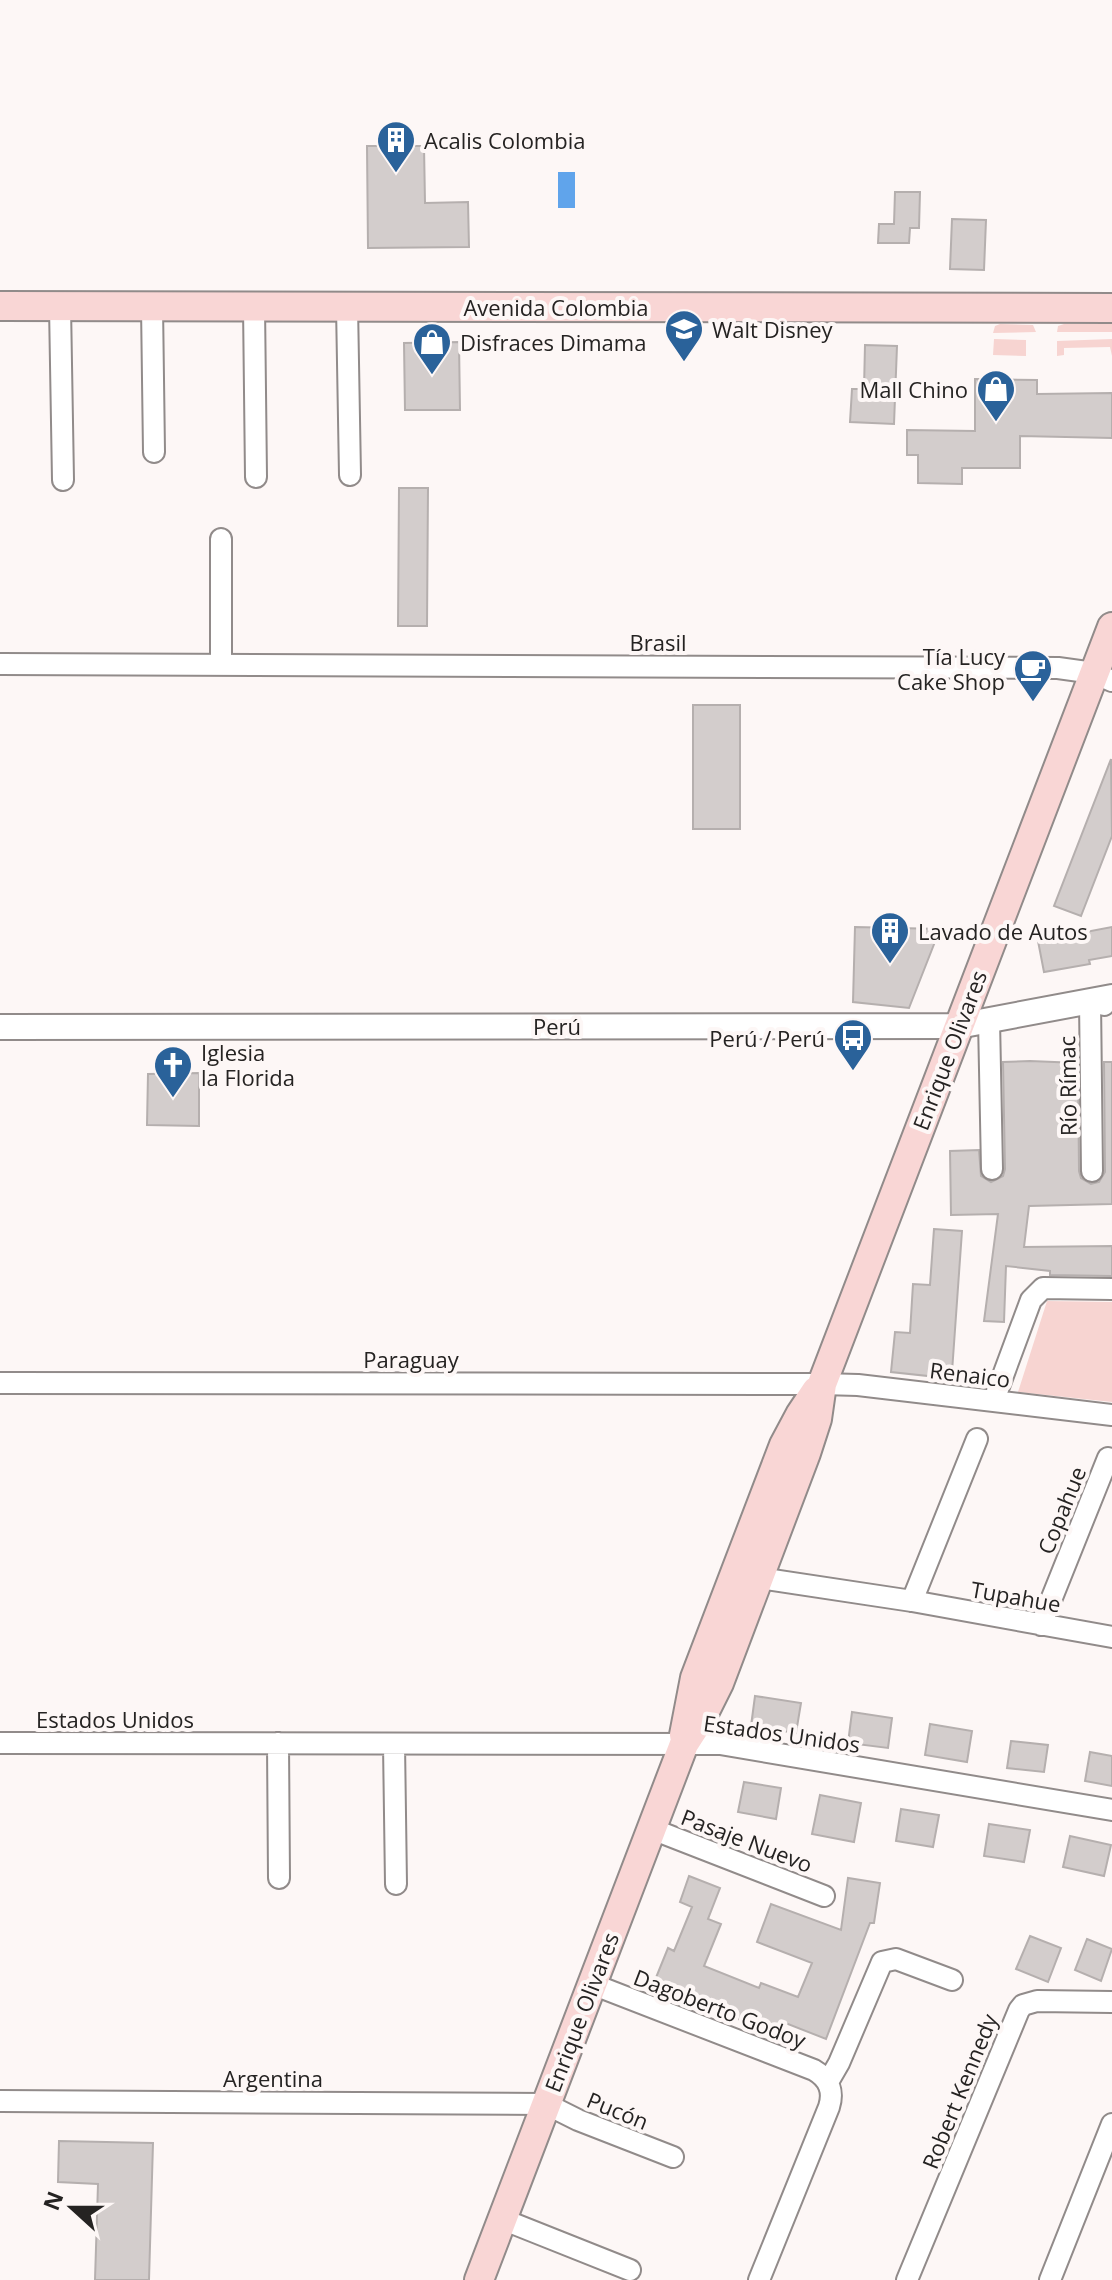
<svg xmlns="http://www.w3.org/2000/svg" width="1112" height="2280" font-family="'Open Sans',sans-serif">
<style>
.green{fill:#f7d4d1}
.water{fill:#60a4eb}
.building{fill:#d3cdcc;stroke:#b5afae;stroke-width:2}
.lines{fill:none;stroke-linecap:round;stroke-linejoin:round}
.minor-casing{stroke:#918b8a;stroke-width:24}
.tertiary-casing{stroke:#918b8a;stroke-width:28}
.secondary-casing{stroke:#918b8a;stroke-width:32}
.minor{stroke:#fff;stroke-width:20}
.tertiary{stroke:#fff;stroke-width:24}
.secondary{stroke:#f9d6d5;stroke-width:28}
.labels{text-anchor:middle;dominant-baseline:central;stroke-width:8;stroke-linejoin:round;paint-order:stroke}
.poi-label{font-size:22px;fill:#252322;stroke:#fdf7f6;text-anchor:start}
.street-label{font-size:22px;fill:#252322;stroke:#fdf7f6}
</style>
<rect width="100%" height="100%" fill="#fdf7f6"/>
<path class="green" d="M1000 324 1033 325 1036 332 993 333 995 326Z
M1064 324H1112V332H1057L1058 326Z
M994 339 1026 340V356L993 355Z
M1112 339V356L1110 347 1064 348V355L1057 356V341Z
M1047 1301 1112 1302V1402L1018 1392Z"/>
<path class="water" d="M558 172H575V208H558Z"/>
<path class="building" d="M367 146H424L425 203 468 202 469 247 368 248Z
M895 192H920L919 228H910L909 243H878L879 224H894Z
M952 219 986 220 984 270 950 269Z
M459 342 460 410H405L404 343Z
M865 345 897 346 894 424 850 422 852 389H864Z
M975 379 1037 380V394L1112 393V438L1020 436V468H962V484L918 483V455H907V430L975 431Z
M399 488H428L427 626H398Z
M693 705H740V829H693Z
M1111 759 1112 836 1081 916 1054 906Z
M855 927 940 929 909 1008 853 1002Z
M1112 927V956L1089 960 1090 964 1044 972 1038 941Z
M1030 1061 1078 1063 1079 1171 1081 1178 1091 1184 1099 1182 1105 1172 1104 1062H1112V1204L1029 1206 1024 1247 1112 1246V1276L1050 1275V1271L1006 1266 1004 1322 984 1321 998 1214 951 1215 950 1151 979 1150 981 1176 991 1182 1003 1176 1005 1169 1003 1062Z
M199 1073V1126L147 1125 148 1074Z
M934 1229 962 1231 952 1372 981 1375 980 1386 946 1382V1378L891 1372 895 1332 910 1333 913 1284 930 1285Z
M755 1696 801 1703 796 1733 751 1726Z
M852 1712 892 1718 888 1748 848 1743Z
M930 1724 972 1731 967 1762 925 1755Z
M1011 1741 1048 1745 1044 1772 1007 1768Z
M1090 1752 1112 1756V1786L1085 1781Z
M744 1782 781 1788 776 1819 738 1812Z
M820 1795 861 1803 854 1842 812 1834Z
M901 1809 939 1815 933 1847 896 1841Z
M989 1824 1030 1830 1024 1862 984 1856Z
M1070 1836 1111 1845 1104 1876 1063 1867Z
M689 1876 720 1888 708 1919 721 1924 704 1966 759 1988 761 1983 798 1997 812 1963 757 1942 771 1904 841 1930 848 1878 880 1883 874 1923H870L826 2039 783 2022 778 2035 653 1985 668 1948 674 1951 692 1907 680 1902Z
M1030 1936 1061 1948 1048 1982 1016 1969Z
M1087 1939 1112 1949 1101 1981 1075 1970Z
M59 2141 153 2143 149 2280H95L98 2184 58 2182Z"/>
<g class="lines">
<defs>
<path id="minor" d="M60 306 63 480
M152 306 154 452
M254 306 256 477
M347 306 350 475
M0 664 1058 668 1094 673 1112 681
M221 665V539
M989 1020 992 1169
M1092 1171 1090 1001 1104 1005
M0 1383 822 1384 858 1385 1112 1415
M994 1400 1031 1300 1043 1288 1112 1289
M747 1576 912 1601 1112 1637
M912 1601 977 1439
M1041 1625 1108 1458
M0 1743 720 1744 1112 1810
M278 1743 279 1878
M394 1744 396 1884
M652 1829 824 1896
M592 1984 814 2070C829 2079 834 2091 829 2107L759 2280
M828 2082 839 2063 882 1962 896 1959 952 1980
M0 2101 546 2104 578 2120 673 2157
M502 2219 630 2270
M907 2280 1019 2010 1023 2005 1037 2001 1112 2002
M1050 2280 1112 2124"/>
<path id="tertiary" d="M0 1027 958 1026 1112 997"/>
<path id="secondary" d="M0 306 1112 308
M684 1735 695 1678 784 1445 800 1415 816 1391
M479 2280 684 1744 704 1713 719 1683 806 1453 817 1419 822 1384 1112 627"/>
</defs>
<use href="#minor" class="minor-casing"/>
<use href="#tertiary" class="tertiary-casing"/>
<use href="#secondary" class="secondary-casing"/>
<use href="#minor" class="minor"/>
<use href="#tertiary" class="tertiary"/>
<use href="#secondary" class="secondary"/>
</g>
<defs>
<symbol id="building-pin" viewBox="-11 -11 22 30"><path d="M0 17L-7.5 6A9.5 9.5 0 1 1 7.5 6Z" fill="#2a629a" stroke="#fdf7f6"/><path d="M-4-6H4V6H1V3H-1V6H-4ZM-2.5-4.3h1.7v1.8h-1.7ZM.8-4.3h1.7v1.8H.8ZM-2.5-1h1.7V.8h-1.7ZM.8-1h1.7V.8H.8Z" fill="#fff"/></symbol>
<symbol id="school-pin" viewBox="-11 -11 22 30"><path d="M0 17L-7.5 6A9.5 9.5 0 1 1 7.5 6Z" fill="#2a629a" stroke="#fdf7f6"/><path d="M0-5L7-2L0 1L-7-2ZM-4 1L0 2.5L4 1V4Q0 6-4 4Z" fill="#fff"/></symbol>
<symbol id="shop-pin" viewBox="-11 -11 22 30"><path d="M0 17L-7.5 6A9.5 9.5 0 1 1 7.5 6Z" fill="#2a629a" stroke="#fdf7f6"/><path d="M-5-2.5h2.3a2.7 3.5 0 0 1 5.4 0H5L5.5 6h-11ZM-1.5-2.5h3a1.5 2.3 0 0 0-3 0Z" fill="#fff"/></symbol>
<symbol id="cafe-pin" viewBox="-11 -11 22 30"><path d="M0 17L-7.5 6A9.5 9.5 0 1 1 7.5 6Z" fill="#2a629a" stroke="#fdf7f6"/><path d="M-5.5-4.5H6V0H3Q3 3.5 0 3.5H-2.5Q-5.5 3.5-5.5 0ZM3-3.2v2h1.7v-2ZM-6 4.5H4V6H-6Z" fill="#fff"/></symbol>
<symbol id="bus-pin" viewBox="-11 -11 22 30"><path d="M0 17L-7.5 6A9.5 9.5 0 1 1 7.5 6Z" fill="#2a629a" stroke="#fdf7f6"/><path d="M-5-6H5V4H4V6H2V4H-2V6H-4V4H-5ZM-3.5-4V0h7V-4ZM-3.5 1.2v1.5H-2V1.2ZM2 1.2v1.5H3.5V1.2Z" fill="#fff"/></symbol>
<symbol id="church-pin" viewBox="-11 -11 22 30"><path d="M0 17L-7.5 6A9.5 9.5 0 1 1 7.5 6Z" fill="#2a629a" stroke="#fdf7f6"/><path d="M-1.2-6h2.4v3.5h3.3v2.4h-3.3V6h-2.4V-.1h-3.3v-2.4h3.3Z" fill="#fff"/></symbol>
</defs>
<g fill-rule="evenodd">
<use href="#building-pin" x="374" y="118" width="44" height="60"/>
<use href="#school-pin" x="662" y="307" width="44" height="60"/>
<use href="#shop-pin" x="410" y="320" width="44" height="60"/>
<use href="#shop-pin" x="974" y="367" width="44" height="60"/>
<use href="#cafe-pin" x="1011" y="647" width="44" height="60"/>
<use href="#building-pin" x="868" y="909" width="44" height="60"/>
<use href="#bus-pin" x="831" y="1016" width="44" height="60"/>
<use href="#church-pin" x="151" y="1043" width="44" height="60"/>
</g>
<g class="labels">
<g class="poi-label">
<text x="424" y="140">Acalis Colombia</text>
<text x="712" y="329">Walt Disney</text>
<text x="460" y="342">Disfraces Dimama</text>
<text x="968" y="389" text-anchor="end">Mall Chino</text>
<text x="1005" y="656" text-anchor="end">Tía Lucy<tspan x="1005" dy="25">Cake Shop</tspan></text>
<text x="918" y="931">Lavado de Autos</text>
<text x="825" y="1038" text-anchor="end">Perú / Perú</text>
<text x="201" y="1052">Iglesia<tspan x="201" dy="25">la Florida</tspan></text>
</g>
<g class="street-label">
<text x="556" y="307">Avenida Colombia</text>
<text x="658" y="642">Brasil</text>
<text x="557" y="1026">Perú</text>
<text transform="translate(949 1050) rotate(-69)">Enrique Olivares</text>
<text transform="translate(1067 1086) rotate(-91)">Río Rímac</text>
<text x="411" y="1359">Paraguay</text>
<text transform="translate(970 1374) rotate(7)">Renaico</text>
<text transform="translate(1061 1510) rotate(-68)">Copahue</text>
<text transform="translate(1016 1596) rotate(10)">Tupahue</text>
<text x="115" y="1719">Estados Unidos</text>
<text transform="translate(782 1733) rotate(8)">Estados Unidos</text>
<text transform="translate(747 1840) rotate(21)">Pasaje Nuevo</text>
<text transform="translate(720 2008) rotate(21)">Dagoberto Godoy</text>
<text transform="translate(581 2012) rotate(-69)">Enrique Olivares</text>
<text x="273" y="2078">Argentina</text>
<text transform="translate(959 2091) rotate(-68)">Robert Kennedy</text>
<text transform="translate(618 2110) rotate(22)">Pucón</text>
</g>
</g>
<g transform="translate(72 2208) rotate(291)" stroke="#fdf7f6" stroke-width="6" paint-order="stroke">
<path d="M0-6L14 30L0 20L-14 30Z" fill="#252322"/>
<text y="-12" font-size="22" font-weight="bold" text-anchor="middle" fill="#252322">N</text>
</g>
</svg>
